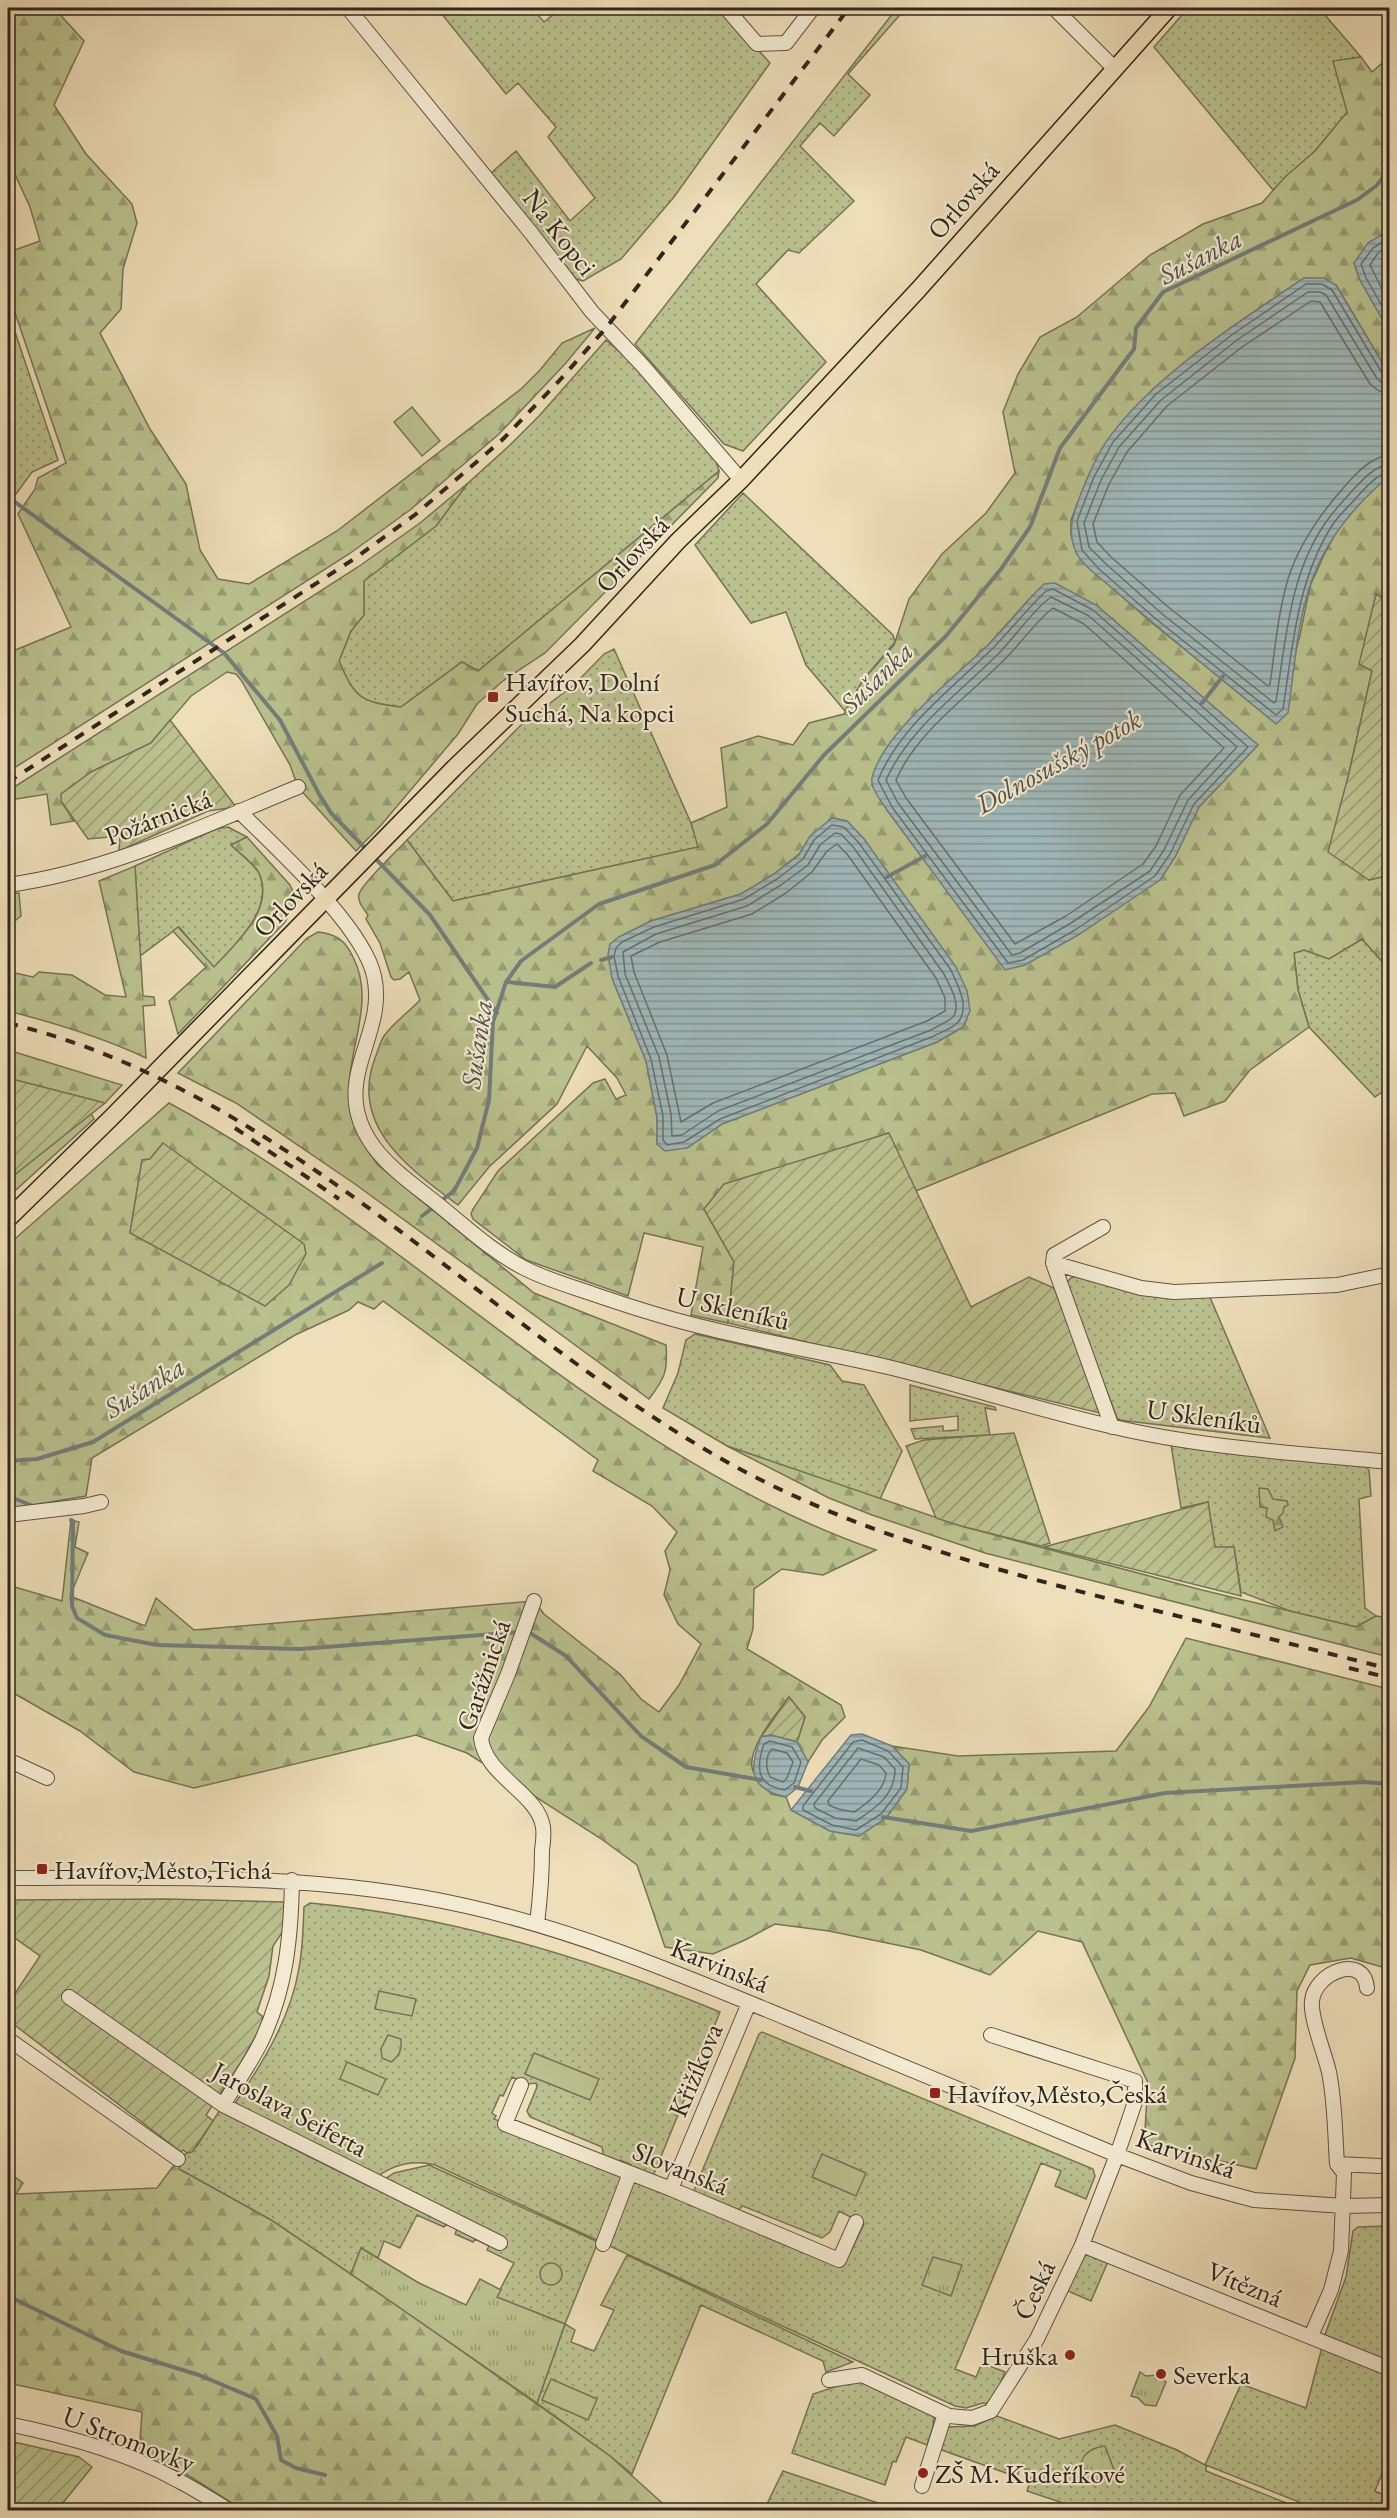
<svg xmlns="http://www.w3.org/2000/svg" width="1397" height="2518" font-family="'EB Garamond',serif">
<style>
.grass{fill:url(#grass-dots);stroke:#747455;stroke-width:1.5}
.forest{fill:url(#forest-firs);stroke:#747455;stroke-width:1.5;fill-rule:evenodd}
.park{fill:url(#park-tufts);stroke:#747455;stroke-width:1.5}
.garden{fill:url(#garden-furrows);stroke:#747455;stroke-width:1.5}
.pitch{fill:#bac18e;stroke:#747455;stroke-width:1.5}
.water{fill:url(#water-rules);stroke:#737e7b;stroke-width:1.5}
.lines{fill:none;stroke-linecap:round;stroke-linejoin:round}
.shore{stroke:#68706c;stroke-width:1.5}
.stream{stroke:#737e7b;stroke-width:4}
.minor-casing{stroke:#5f5443;stroke-width:16}
.major-casing{stroke:#2f261c;stroke-width:19}
.minor{stroke:#f4ead2;stroke-width:14}
.major{stroke:#eedeb9;stroke-width:16}
.rail{stroke:#2f261c;stroke-width:4;stroke-dasharray:10 10;stroke-linecap:butt}
.poi-dot{fill:#8f2418;stroke:#f4ead2;stroke-width:2}
.labels{text-anchor:middle;dominant-baseline:central;stroke-width:4.5;stroke-linejoin:round;paint-order:stroke}
.street-label{font-size:27px;fill:#2f261c;stroke:#f4ead2}
.poi-label{font-size:27px;fill:#2f261c;stroke:#f4ead2;text-anchor:start}
.water-label{font-size:28px;font-style:italic;fill:#51524c;stroke:#f4ead2}
</style>
<defs>
<pattern id="grass-dots" width="8" height="8" patternUnits="userSpaceOnUse" patternTransform="scale(1.5)"><rect width="8" height="8" fill="#bac18e"/><path d="M2 2h.1M6 6h.1" fill="none" stroke="#989d73" stroke-width="1.8" stroke-linecap="round"/></pattern>
<pattern id="forest-firs" width="22" height="20" patternUnits="userSpaceOnUse" patternTransform="scale(1.5)"><rect width="22" height="20" fill="#bac18e"/><path d="M5 1l3.5 6h-7zM16 11l3.5 6h-7z" fill="#989d73"/></pattern>
<pattern id="park-tufts" width="24" height="20" patternUnits="userSpaceOnUse" patternTransform="scale(1.5)"><rect width="24" height="20" fill="#bac18e"/><path d="M3 7l-1-3M5 7V3M7 7l1-3M15 17l-1-3M17 17v-4M19 17l1-3" fill="none" stroke="#989d73"/></pattern>
<pattern id="garden-furrows" width="10" height="10" patternUnits="userSpaceOnUse" patternTransform="scale(1.5)"><rect width="10" height="10" fill="#bac18e"/><path d="M-1 1l2-2M0 10L10 0M9 11l2-2" fill="none" stroke="#989d73"/></pattern>
<pattern id="water-rules" width="6" height="5" patternUnits="userSpaceOnUse" patternTransform="scale(1.5)"><rect width="6" height="5" fill="#a0b9bb"/><path d="M0 2.5h6" fill="none" stroke="#839697"/></pattern>
</defs>
<rect width="100%" height="100%" fill="#eedeb9"/>
<filter id="stains"><feTurbulence type="fractalNoise" baseFrequency=".00333" numOctaves="4"/><feColorMatrix values="0 0 0 0 .2 0 0 0 0 .09 0 0 0 0 .02 0 0 0 .5 -.17"/></filter>
<radialGradient id="worn" r=".72"><stop offset=".6" stop-color="#630" stop-opacity="0"/><stop offset="1" stop-color="#630" stop-opacity=".3"/></radialGradient>
<path class="grass" d="M437 8H532L544 22 561 8H720L770 63 674 197 621 259 583 281 576 279 491 173 516 151 570 221 595 198 548 137 556 127 518 83 506 94Z
M897 8H906L848 74 870 95 834 136 820 123 800 146 854 201 799 253 788 250 756 284 826 362 743 451 724 444 635 344Z
M1188 8H1319L1361 57 1334 61 1348 112 1315 151 1273 190 1154 47Z
M8 311 58 460 32 472 8 505Z
M606 340 626 357 705 446 715 458 719 471 478 671 462 662 401 707C360 702 355 698 339 661L351 631 364 615V581L436 526 468 483 510 445 539 416Z
M743 493 893 635 895 642 863 680 845 711 806 665 786 612 751 623 695 545Z
M614 649 691 823 699 847 453 901 407 840 521 725 574 685 604 654Z
M228 827 247 837 231 845C239 853 256 865 260 875 273 912 235 943 214 968L179 927 140 956 135 866 216 829Z
M1362 939 1389 969V1087L1375 1097 1309 1027 1298 990 1294 953 1304 950 1329 959Z
M1078 1275 1209 1295 1270 1438 1119 1420 1117 1418 1066 1283 1071 1278Z
M695 1334 830 1365 842 1381 864 1385 902 1451 880 1499 727 1446 663 1408 678 1373 686 1340Z
M910 1385 995 1407 996 1410 985 1408 990 1435 915 1439 911 1429 943 1426V1431L958 1430V1416L910 1421Z
M1171 1444 1366 1467 1369 1470 1371 1496 1359 1499 1365 1608 1376 1616 1356 1627 1290 1611 1241 1592 1234 1547 1215 1548 1208 1502 1181 1508Z
M310 1903C452 1916 589 1958 720 2012L653 2176 630 2168 631 2165 620 2160 619 2163 604 2157 602 2147 530 2117 527 2111 537 2087 536 2083 528 2084 512 2077 503 2096 500 2095 492 2113 496 2116 494 2119 689 2201 688 2205 695 2207 697 2204 844 2265 864 2224 839 2211 830 2232 822 2238 743 2206 735 2212 715 2200 693 2193 759 2034 762 2032 1093 2169 1095 2176 1086 2199 1055 2186 1061 2171 1041 2163 955 2369 976 2377 982 2363 1005 2372 997 2391 987 2404 983 2403 966 2408 955 2406 435 2165C412 2159 393 2164 374 2179L240 2110 236 2102C264 2061 291 2017 299 1968 303 1948 303 1927 304 1907Z
M223 2105C268 2139 321 2162 371 2187H373L394 2173 429 2165 598 2242 565 2324 575 2330 571 2342 594 2351 614 2310 601 2305 627 2255 853 2362 826 2372 823 2361 701 2305 632 2474 610 2456 537 2403 565 2324 496 2297 514 2263 487 2250 489 2246 475 2239 473 2242 455 2234 457 2229 446 2224 444 2227 417 2215 400 2248 384 2241 378 2258 361 2248 351 2274 271 2220 179 2169 183 2156 197 2146Z
M1389 2226V2456L1375 2491 1389 2497V2510H1319L1206 2465V2471L1304 2510H1084L1027 2491 1033 2472 1020 2467 1017 2477 939 2449 948 2427 974 2426 997 2416 1059 2439 1115 2425 1177 2450 1205 2465 1241 2384 1306 2408 1326 2332 1346 2277 1353 2231 1358 2227Z
M1084 2248 1110 2257 1091 2301 1063 2289Z
M859 2379 934 2416 933 2427 927 2445 906 2437 896 2462 893 2461 885 2485 792 2453 813 2394Z
M783 2471 878 2503 877 2510H764Z"/>
<path class="forest" d="M8 8H54L84 41 54 105 86 154 132 204 137 223 123 269 121 309 100 333 150 429 186 484 200 550 218 579 249 584 337 531 521 389 540 370 562 343 595 328 565 364 499 434 410 510 349 554 8 772V653L71 627 18 514 35 489 38 478 66 463 8 292 9 252 40 241 30 207 8 159Z
M1361 57 1372 72 1389 57V230L1382 234 1354 263 1360 280 1389 331V374L1336 285 1304 278 1229 329 1152 390 1089 474 1071 520V535L1077 554 1095 573 1152 623 1276 723 1300 635 1310 586 1324 555 1339 527 1367 495 1389 476V602L1376 594 1372 671 1349 773 1369 880 1389 875V969L1362 939 1329 959 1304 950 1294 953 1298 990 1309 1027 1250 1070 1225 1101 1184 1116 1175 1093 1152 1094 916 1191 888 1133 704 1209 734 1262 728 1323 691 1315 703 1247 644 1233 628 1296 526 1260 473 1219 471 1214 473 1209 498 1171 593 1083 605 1079 616 1099 626 1095 617 1078 587 1046 557 1104 489 1167 458 1205C410 1169 349 1127 375 1058 378 1051 380 1042 384 1036 393 1023 409 1012 420 1000L409 972 400 979 394 980 391 977 380 943 366 919 368 915C364 909 357 902 359 894 363 882 397 851 407 840L453 901 698 847 691 823 727 807 721 748 758 736 793 745 809 723 844 714 863 680 894 645 909 599 942 554 986 513 1015 473 1003 412 1018 374 1040 337 1077 317 1150 255 1203 224 1262 203 1285 177 1315 151 1347 112 1333 61ZM1033 595 1096 605 1258 745 1199 807 1175 857 1160 880 977 930 887 810 872 785 909 721 990 643ZM832 818 847 821 864 839 967 991C972 1026 965 1026 937 1042L722 1124 687 1148 657 1144V1117L646 1061 612 978 619 937 651 921 741 894 774 874 799 854Z
M719 471 718 478 545 653 504 680 477 704 458 734 382 824 356 851 298 787 290 765 241 680 236 674 227 672 191 696 151 743 91 772 61 801 74 821 51 825 47 794 16 799 8 805V791L358 567 420 523 468 483 436 526 364 581V615L351 631 339 661C355 698 360 702 401 707L462 662 478 671Z
M247 837 290 885C298 899 292 909 285 922L178 1034 169 1001 206 967 173 931 178 927 214 967C235 944 274 911 260 875 256 864 239 853 231 845Z
M135 866 143 996 154 997 155 1005 143 1006 146 1058C102 1037 55 1023 8 1011V894L19 893 21 916 11 924 9 965 15 973 33 977 39 972 72 975 105 995 126 997 99 881Z
M318 932C336 934 345 940 353 957 376 1002 348 1046 349 1093 349 1121 361 1143 378 1165L534 1293 666 1345C668 1371 665 1378 649 1399L355 1184 236 1103 178 1073 307 938Z
M8 1050 122 1085 105 1103 15 1080 8 1078Z
M169 1103C415 1236 608 1457 876 1550L823 1575 782 1569 754 1589 753 1629 747 1649 841 1705 845 1717 822 1740 808 1762 797 1742 805 1717 789 1697C777 1713 745 1750 753 1771 756 1779 766 1787 771 1794L786 1797 791 1810 830 1831 859 1836 886 1818 907 1789 909 1764 892 1746 958 1756 1116 1751 1149 1707 1186 1638 1389 1689V1969L1351 1958 1310 1965 1297 1991 1295 2058 1256 2169 1144 2144 1148 2083 1082 1942 1038 1931 990 1975 921 1950 829 1931 775 1924 745 1940 713 1954 665 1947 637 1865 600 1838 467 1753 416 1735 194 1788 134 1772 80 1731 8 1690V1585L62 1601 71 1520 79 1522 75 1547 88 1553 70 1596 145 1626 156 1598 194 1630 534 1601 544 1614 620 1674 641 1699 659 1712 679 1685 701 1644 678 1624 664 1595 670 1570 665 1551 677 1532 652 1506 593 1471 598 1460 383 1301 374 1309 358 1302 349 1310 295 1335 92 1458 86 1496 8 1509V1245ZM163 1143 130 1233 142 1160 150 1159Z
M91 1113 94 1119 8 1197V1180Z
M727 1446 961 1526 1202 1590 1356 1627 1376 1616 1389 1618V1657L985 1553 872 1515 829 1498Z
M1259 1488 1268 1489 1273 1499 1287 1501 1288 1505 1284 1507 1283 1513 1279 1517 1283 1527 1275 1531 1273 1520 1266 1517 1267 1508 1260 1507Z
M183 2153 179 2169 271 2220 414 2317 610 2456 670 2510H243L186 2474 139 2455 142 2412 8 2383V2172L23 2183 16 2194 157 2188Z"/>
<path class="park" d="M388 2035 401 2039C402 2050 400 2055 391 2062L382 2058 381 2049Z
M361 2248 419 2283 466 2305 480 2279 501 2290 497 2297 565 2324 537 2403 351 2274Z
M933 2257 962 2265 951 2296 922 2285Z
M540 2274a11 11 0 1 1 22 0a11 11 0 1 1-22 0Z
M1140 2372 1146 2376 1157 2375 1166 2382 1156 2406 1145 2405 1138 2398 1131 2396Z
M1105 2446 1114 2470 1112 2478 1091 2481 1082 2475C1077 2458 1088 2448 1105 2446Z"/>
<path class="garden" d="M1376 594 1389 602 1390 875 1369 880 1328 852 1349 773 1372 671 1359 664Z
M170 720 236 807 208 811 119 851 120 836 88 839 61 801V794L91 772 151 743Z
M8 1078 105 1103 8 1180Z
M889 1133 971 1307 1029 1277 1054 1288 1104 1414 728 1323 734 1262 704 1209 724 1184Z
M163 1143 304 1244 306 1254 289 1285 265 1306 130 1233 142 1160 150 1159Z
M1014 1433 1050 1543 1041 1546 961 1526 936 1518 906 1446 924 1440Z
M1208 1502 1215 1547H1234L1241 1596 1044 1547Z
M789 1697 805 1717 797 1742 771 1735 761 1737Z
M167 1899 284 1902 285 1928 273 1946 269 1976 257 2012 262 2016 263 2023 241 2062 206 2115 213 2121 192 2152 187 2153 183 2150 181 2152 8 2020V1997L12 1998 40 1956 8 1933V1900Z
M14 2442 79 2457 92 2467 57 2510H8V2450Z"/>
<path class="pitch" d="M412 407 440 441 422 456 394 422Z
M379 1991 416 1999 412 2016 375 2009Z
M534 2053 599 2079 590 2100 525 2074Z
M347 2062 386 2079 378 2095 340 2079Z
M822 2154 866 2173 856 2196 812 2177Z
M551 2379 597 2399 588 2420 542 2400Z
M125 2505 140 2506 149 2510H102Z"/>
<path class="water" d="M1389 230V331L1360 280 1354 263 1368 243Z
M1304 278H1324L1336 285 1389 374V476C1354 506 1324 541 1310 586 1297 624 1294 672 1288 713L1276 724C1223 680 1170 638 1118 593 1107 583 1082 566 1076 552 1066 530 1074 512 1082 491 1089 474 1097 454 1108 439 1155 374 1239 322 1304 278Z
M1055 583 1096 605 1258 745 1199 807 1175 857 1160 880 1078 935 1025 965 1005 970 887 810C882 802 870 788 872 778 882 734 956 676 988 645 1008 625 1024 603 1044 584Z
M832 818 847 821 864 839 956 967 967 991 970 1011 963 1027 937 1042 722 1124 687 1148 665 1151 657 1144V1117L646 1061 612 978 608 955 610 944 619 937 651 921 741 894 774 874 799 855 810 836Z
M862 1734 892 1746 909 1764 907 1789 886 1818 859 1836 830 1831 791 1810 851 1735Z
M771 1735 797 1742 808 1762 798 1787 786 1797C748 1789 749 1768 761 1737Z"/>
<g class="lines">
<path class="shore" d="M1390 237 1373 248 1361 264 1366 278 1390 320
M1390 245 1378 253 1370 265 1390 305
M1390 376 1382 373 1332 290 1322 284H1306L1233 334 1156 394 1113 442 1094 477 1077 521 1082 550 1099 569 1156 619 1276 715 1283 709C1293 644 1297 580 1333 524 1340 514 1350 505 1357 497 1365 488 1378 473 1390 472
M1390 383 1381 382 1376 377 1326 295 1320 292H1308L1237 340 1161 400 1119 447 1101 480 1084 523 1089 547 1105 563 1161 613 1274 703 1276 701C1286 639 1290 569 1329 518 1336 508 1345 499 1353 490 1362 480 1376 465 1390 464
M1390 392 1379 391 1370 384 1320 302 1311 301 1242 347 1167 406 1127 452 1109 484 1093 524 1097 542 1111 557 1167 606 1268 686 1270 684C1275 649 1278 613 1288 579 1299 544 1321 513 1345 486 1356 473 1372 456 1390 455
M1053 589 1093 610 1248 747 1194 804 1170 854 1155 876 1075 930 1023 960 1008 963 892 807 878 780C901 725 952 689 993 648 1011 630 1027 609 1046 591Z
M1051 597 1089 616 1237 747 1188 800 1164 850 1150 871 1071 923 1020 953 1012 955 898 803 886 780C910 727 961 692 1001 651 1017 634 1033 610 1051 597Z
M1053 608 1084 624 1224 748 1180 795 1156 846 1143 864 1066 916 1015 944 906 798 896 780C918 730 969 696 1006 658 1020 644 1039 618 1053 608Z
M832 825 844 827 859 843 951 970C957 985 970 1005 959 1021 954 1028 941 1032 934 1036L720 1119 684 1142 667 1145 663 1140V1116L651 1059 618 976 614 956 616 948 622 942 654 927 744 899 777 879 803 859 814 840Z
M835 833 841 834 854 848 944 974C949 985 962 1005 953 1017 948 1022 937 1026 931 1030L718 1111 682 1135 672 1136 671 1114 659 1057 625 974 623 952 656 934 747 906 781 885 808 865 820 845Z
M837 844 847 854 936 978 945 998V1011L927 1021 713 1103 681 1122 667 1055 634 972 631 956 660 942 752 914 786 893 812 872 827 851Z
M862 1740 888 1751 903 1767 901 1788 881 1814 856 1830 832 1825 803 1810V1806L853 1742Z
M770 1741 792 1747 801 1762 794 1783 785 1790C756 1786 756 1767 764 1744Z
M858 1748 884 1757 895 1769C895 1795 876 1808 856 1821L835 1818 815 1808 814 1804Z
M772 1749 787 1753 793 1762 787 1778 783 1782 770 1777C766 1768 765 1757 772 1749Z
M861 1759 879 1765 886 1773C885 1790 868 1803 854 1812L838 1809 829 1805 828 1801Z"/>
<path class="stream" d="M8 497 224 653 280 720 319 794 331 813 367 850
M1202 703 1223 676
M373 856 430 915 497 1013
M887 877 925 856
M601 960 612 957
M507 982 555 987 591 963
M441 1201 454 1191 477 1148 489 1100 493 1022 506 982 521 961 599 904 715 865 767 824 824 755 946 636 1001 569 1030 527 1060 448 1134 349 1136 328 1163 292 1357 200 1376 186 1390 169
M422 1216 435 1206
M8 1461 37 1459 93 1442 382 1263
M8 1496 33 1506
M71 1520 73 1521 72 1606 77 1618 105 1635 157 1645 300 1649 520 1632
M527 1631 566 1656 641 1736 686 1767 761 1780
M795 1787 811 1791
M883 1817 971 1831 1165 1793 1364 1782 1390 1784
M8 2296 121 2351 199 2375 256 2399 277 2436 281 2460 296 2468 325 2475"/>
<defs>
<path id="minor" d="M348 8 532 234 592 312 643 366 741 480
M726 8 757 44 786 43 813 8
M1054 8 1114 68
M239 811C277 849 363 926 374 976 388 1037 326 1082 374 1147 391 1170 418 1188 440 1206 467 1228 493 1252 524 1268 545 1279 570 1286 593 1294 631 1307 668 1319 707 1328 767 1343 828 1353 888 1367 962 1385 1035 1409 1110 1426 1201 1448 1297 1453 1390 1462
M8 885C110 871 203 826 298 787
M1103 1227 1054 1255 1053 1263 1141 1288 1174 1292 1337 1285 1390 1274
M1053 1263 1112 1427
M8 1515 84 1506 101 1502
M534 1601 508 1674 481 1738C485 1776 538 1793 543 1827 544 1834 543 1843 542 1850 542 1875 540 1899 537 1924
M8 1760 47 1778
M8 1878C161 1878 315 1872 466 1906 578 1931 684 1976 789 2019 899 2065 1008 2110 1117 2155L1191 2183 1254 2200 1344 2206 1390 2205
M69 1997 223 2105 500 2243
M8 2039 178 2159
M521 2085 505 2124 671 2189 839 2260 856 2222
M223 2105C235 2085 250 2064 261 2042 286 1989 291 1938 292 1880
M1337 2164 1380 2166
M671 2189 749 2003
M603 2244 630 2173
M1082 2245 1390 2369
M1311 2336 1331 2290 1341 2251 1344 2173 1337 2164C1335 2134 1335 2101 1329 2072 1325 2054 1310 2018 1312 2001 1315 1972 1364 1953 1367 1988
M829 2380 862 2375 949 2416 972 2418 991 2411 1037 2339 1082 2245 1117 2155 1135 2102V2081L991 2035
M8 2424C62 2435 128 2453 177 2480 195 2489 212 2500 228 2510
M922 2486 945 2414"/>
<path id="major" d="M8 1219 112 1117 454 768 582 645 678 541 741 480 918 290 1169 8"/>
</defs>
<use href="#minor" class="minor-casing"/>
<use href="#major" class="major-casing"/>
<use href="#minor" class="minor"/>
<use href="#major" class="major"/>
<path class="rail" d="M8 782 354 559 416 514 502 440 559 381 606 328 849 8
M8 1023C284 1091 478 1319 718 1457 848 1531 990 1569 1133 1605 1219 1626 1304 1647 1390 1669
M235 1128 339 1199
M1349 1668 1390 1678"/>
</g>
<g class="poi-dot">
<rect x="487" y="691" width="12" height="12" rx="3"/>
<rect x="36" y="1863" width="12" height="12" rx="3"/>
<rect x="929" y="2087" width="12" height="12" rx="3"/>
<circle cx="1070" cy="2355" r="6"/>
<circle cx="1161" cy="2374" r="6"/>
<circle cx="923" cy="2473" r="6"/>
</g>
<g class="labels">
<g class="street-label">
<text transform="translate(963 200) rotate(-49)">Orlovská</text>
<text transform="translate(560 232) rotate(52)">Na Kopci</text>
<text transform="translate(632 554) rotate(-47)">Orlovská</text>
<text transform="translate(158 817) rotate(-21)">Požárnická</text>
<text transform="translate(290 899) rotate(-46)">Orlovská</text>
<text transform="translate(733 1308) rotate(13)">U Skleníků</text>
<text transform="translate(1204 1416) rotate(8)">U Skleníků</text>
<text transform="translate(483 1675) rotate(-71)">Garážnická</text>
<text transform="translate(720 1965) rotate(22)">Karvinská</text>
<text transform="translate(695 2070) rotate(-67)">Křižíkova</text>
<text transform="translate(290 2109) rotate(28)">Jaroslava Seiferta</text>
<text transform="translate(1186 2153) rotate(19)">Karvinská</text>
<text transform="translate(681 2168) rotate(22)">Slovanská</text>
<text transform="translate(1245 2284) rotate(22)">Vítězná</text>
<text transform="translate(1034 2290) rotate(-65)">Česká</text>
<text transform="translate(129 2439) rotate(21)">U Stromovky</text>
</g>
<g class="poi-label">
<text x="505" y="681">Havířov, Dolní<tspan x="505" dy="31">Suchá, Na kopci</tspan></text>
<text x="54" y="1869">Havířov,Město,Tichá</text>
<text x="947" y="2093">Havířov,Město,Česká</text>
<text x="1058" y="2355" text-anchor="end">Hruška</text>
<text x="1173" y="2374">Severka</text>
<text x="935" y="2473">ZŠ M. Kudeříkové</text>
</g>
<g class="water-label">
<text transform="translate(1200 256) rotate(-27)">Sušanka</text>
<text transform="translate(876 677) rotate(-44)">Sušanka</text>
<text transform="translate(1058 761) rotate(-29)">Dolnosušský potok</text>
<text transform="translate(476 1044) rotate(-82)">Sušanka</text>
<text transform="translate(144 1387) rotate(-32)">Sušanka</text>
</g>
</g>
<rect width="1397" height="2518" fill="none" stroke="#eedeb9" stroke-width="30"/>
<rect x="9" y="9" width="1379" height="2500" fill="none" stroke="#2f261c" stroke-width="3"/>
<rect x="15" y="15" width="1367" height="2488" fill="none" stroke="#2f261c" stroke-width="1.5"/>
<rect width="100%" height="100%" filter="url(#stains)"/>
<rect width="100%" height="100%" fill="url(#worn)"/>
</svg>
